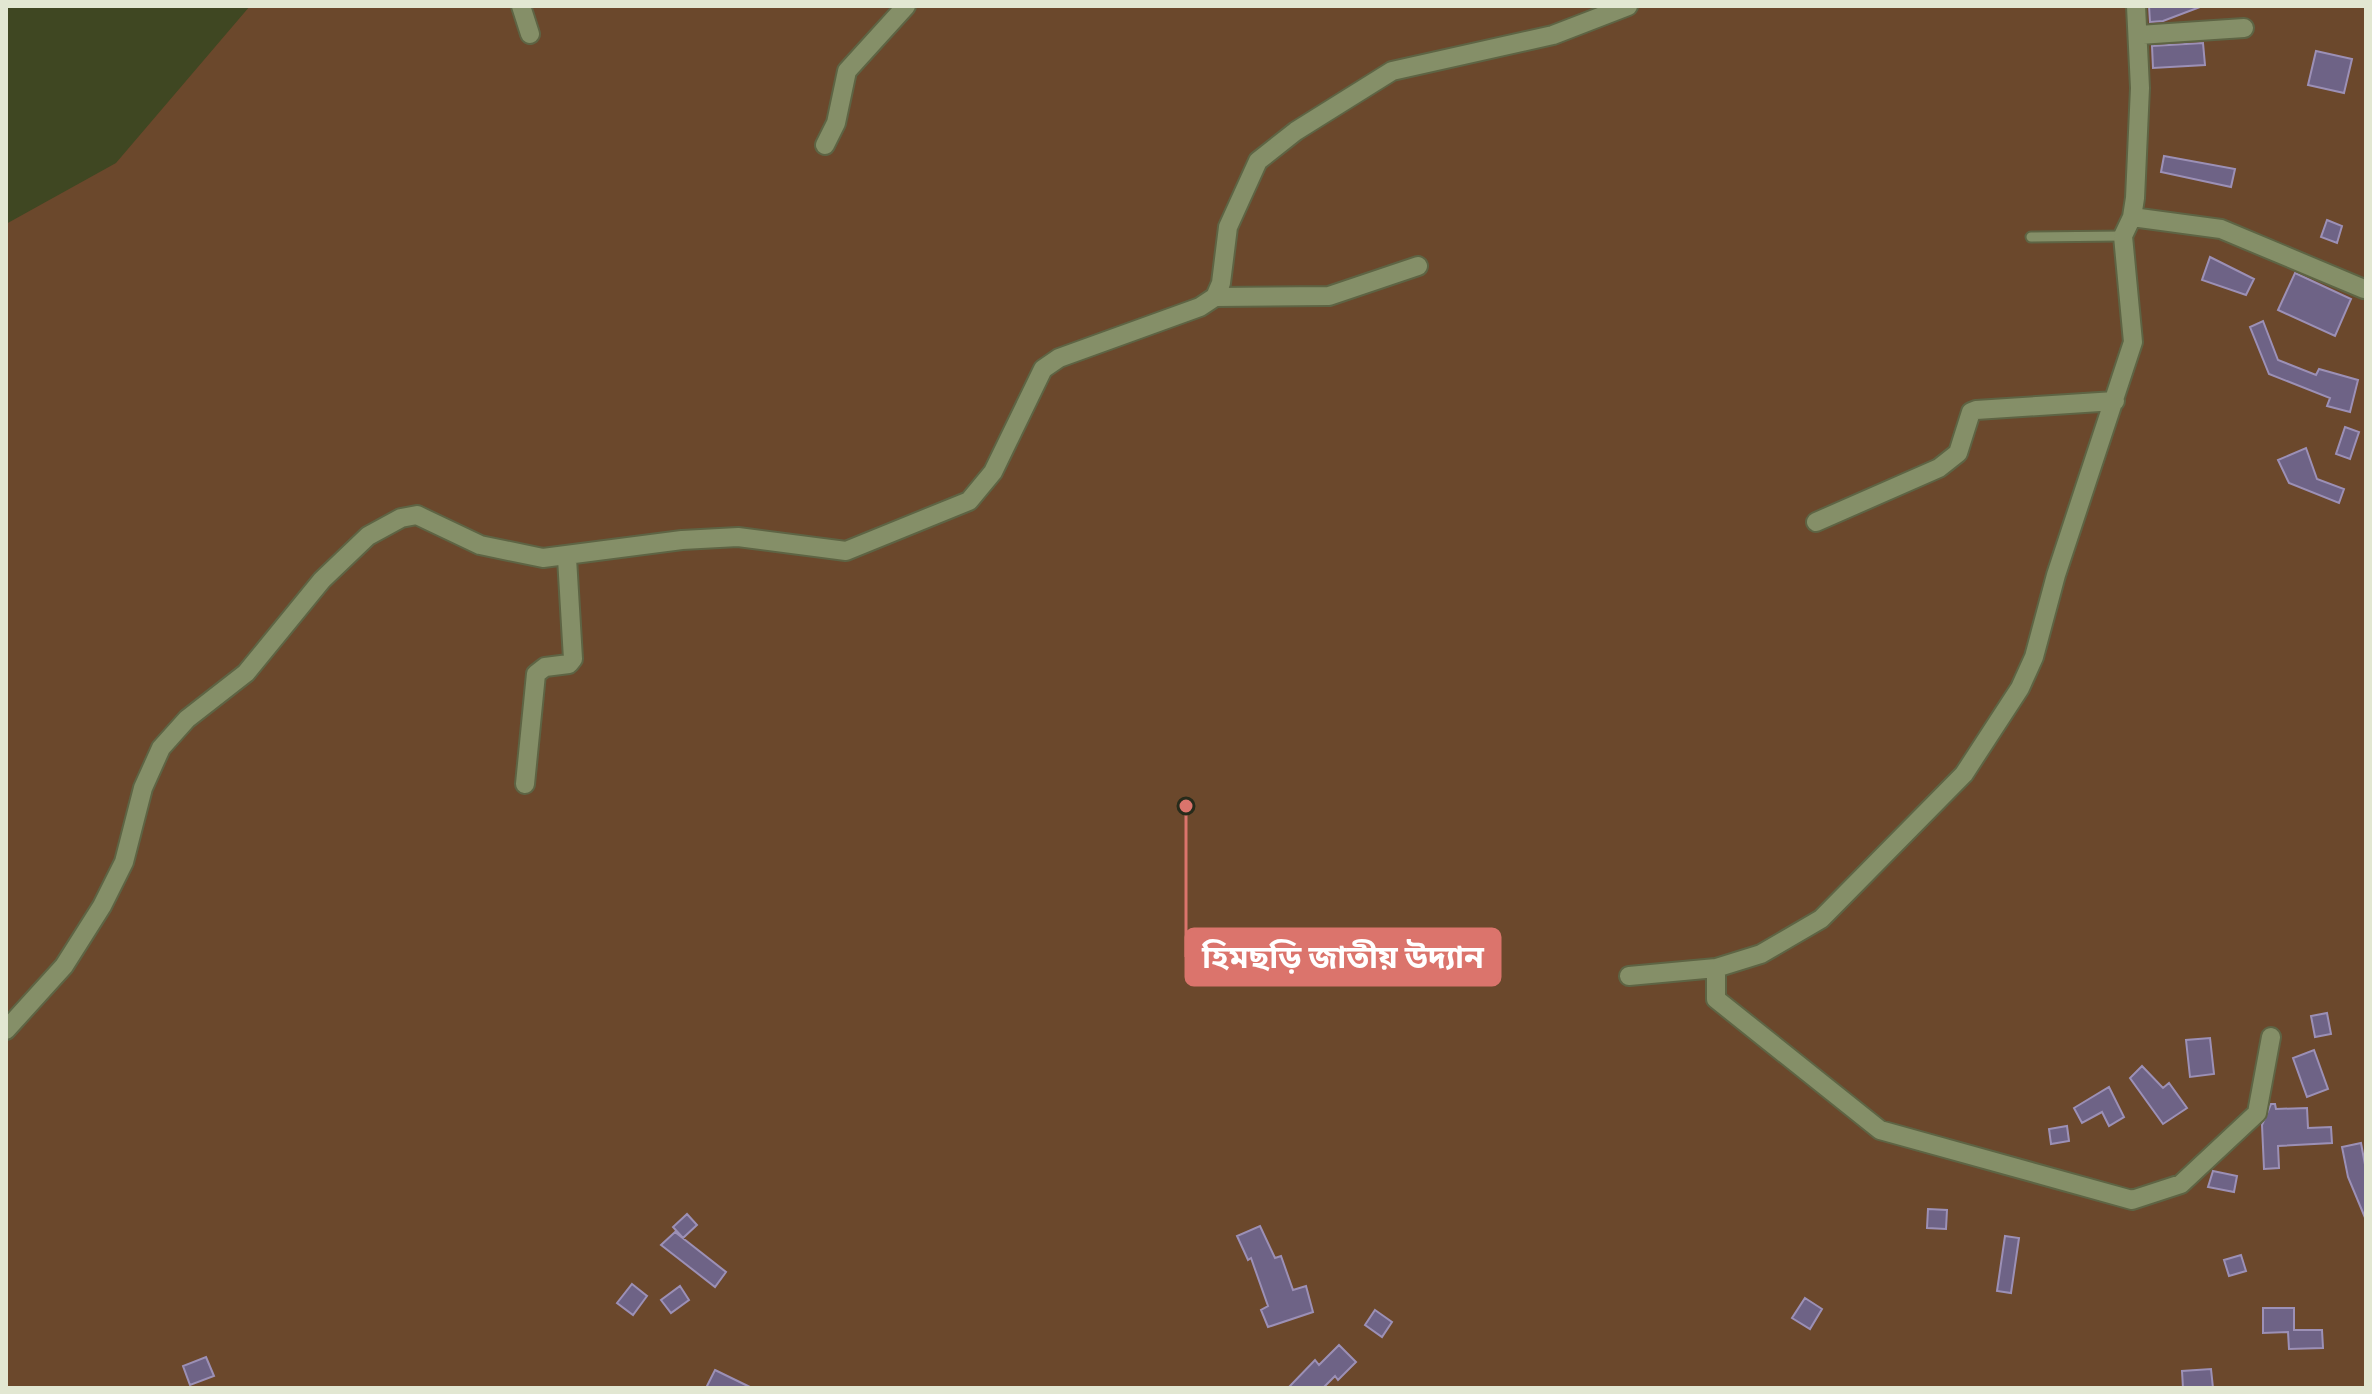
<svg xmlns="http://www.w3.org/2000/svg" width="2372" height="1394" font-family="Signika,'Noto Sans Bengali',sans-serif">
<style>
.green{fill:#6b482c}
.building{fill:#6e6386;stroke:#9c90b6;stroke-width:2}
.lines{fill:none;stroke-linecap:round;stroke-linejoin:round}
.lane-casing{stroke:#5e6444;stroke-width:13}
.street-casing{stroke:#5e6444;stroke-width:22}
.lane{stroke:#858f68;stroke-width:9}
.street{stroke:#858f68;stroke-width:18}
.leader{fill:none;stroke:#db746c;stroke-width:3}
.callout-dot{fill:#db746c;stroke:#272b1b;stroke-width:3}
.callout{fill:#db746c;stroke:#db746c;stroke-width:3}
.callout-label{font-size:32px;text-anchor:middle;font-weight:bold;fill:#fff}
</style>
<rect width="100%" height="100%" fill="#3f4722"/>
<path class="green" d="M250 6H2366V1388H6V224L116 163Z"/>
<path class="building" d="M2149 6H2200V7L2163 21 2150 22Z
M2203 43 2205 65 2153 68 2152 46Z
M2316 51 2352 59 2344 93 2308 85Z
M2164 156 2235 169 2231 187 2161 172Z
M2327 220 2342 226 2337 243 2321 237Z
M2210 257 2254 279 2246 295 2202 280Z
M2295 273 2351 299 2335 336 2278 310Z
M2263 321 2278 360 2316 375 2319 369 2358 380 2350 412 2327 406 2330 398 2269 374 2250 327Z
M2345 427 2359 432 2350 459 2336 454Z
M2306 448 2317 479 2344 489 2339 503 2289 483 2278 460Z
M2327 1013 2331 1034 2315 1037 2311 1016Z
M2210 1038 2214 1074 2190 1077 2186 1040Z
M2314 1050 2328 1089 2307 1097 2293 1058Z
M2142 1066 2163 1088 2169 1083 2187 1108 2163 1124 2130 1078Z
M2109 1087 2124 1117 2109 1126 2102 1112 2082 1123 2074 1108Z
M2271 1104H2275L2276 1109 2307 1108 2308 1128 2331 1127 2332 1143 2278 1146 2279 1168 2264 1169 2262 1125Z
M2067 1126 2069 1141 2051 1144 2049 1129Z
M2361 1143 2366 1170V1220L2348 1177 2342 1147Z
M2213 1171 2237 1176 2234 1192 2208 1187Z
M1928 1209 1947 1210 1946 1229 1927 1228Z
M687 1214 697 1225 683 1238 673 1227Z
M1260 1226 1275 1258 1281 1256 1293 1290 1306 1286 1313 1312 1268 1327 1261 1310 1268 1306 1251 1258 1248 1260 1237 1236Z
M675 1232 726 1272 715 1287 661 1245Z
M2005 1236 2019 1238 2011 1293 1997 1291Z
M2241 1255 2246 1271 2229 1276 2224 1260Z
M632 1284 647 1296 633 1315 617 1303Z
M680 1286 689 1300 671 1313 661 1300Z
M1805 1298 1822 1309 1810 1329 1792 1318Z
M2263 1308H2294V1330H2322L2323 1348 2289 1349 2288 1332 2263 1333Z
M1375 1310 1392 1322 1382 1337 1365 1325Z
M1339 1345 1356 1362 1338 1380 1335 1376 1323 1388H1288L1315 1360 1319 1365Z
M206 1357 214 1376 190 1385 183 1366Z
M2211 1369 2213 1388H2183L2182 1371Z
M715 1370 752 1388H706Z"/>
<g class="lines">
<defs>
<path id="lane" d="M2031 237 2123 236"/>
<path id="street" d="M521 6 530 34
M2139 35 2244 28
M825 145 836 123 847 71 906 6
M2132 217 2221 229 2364 289
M1215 297 1329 296 1418 266
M1816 522 1939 468 1958 453 1971 412 1976 410 2115 401
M525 784 536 674 545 667 569 664 573 659 567 558
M1716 968V999L1880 1130 2132 1200 2181 1184 2257 1113 2271 1037
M1629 976 1716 968 1761 954 1821 919 1964 774 2020 688 2034 657 2056 575 2133 342 2123 236 2132 217 2135 198 2140 88 2136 6
M6 1030 64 966 102 906 124 862 143 788 161 748 187 719 246 673 322 580 368 536 401 518 417 515 480 545 543 558 682 540 738 537 846 551 969 501 993 472 1043 369 1059 358 1200 307 1215 297 1221 283 1228 227 1258 161 1296 131 1392 71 1553 35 1628 6"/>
</defs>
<use href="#lane" class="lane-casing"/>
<use href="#street" class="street-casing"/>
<use href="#lane" class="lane"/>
<use href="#street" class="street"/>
</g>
<path class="leader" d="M1186 806L1186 957"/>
<circle class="callout-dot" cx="1186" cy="806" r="8"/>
<rect class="callout" x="1186" y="929" width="314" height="56" rx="8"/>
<g class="callout-label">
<text x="1343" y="968">হিমছড়ি জাতীয় উদ্যান</text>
</g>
<rect width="2372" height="1394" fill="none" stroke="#e2e7d2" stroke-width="16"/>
</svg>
